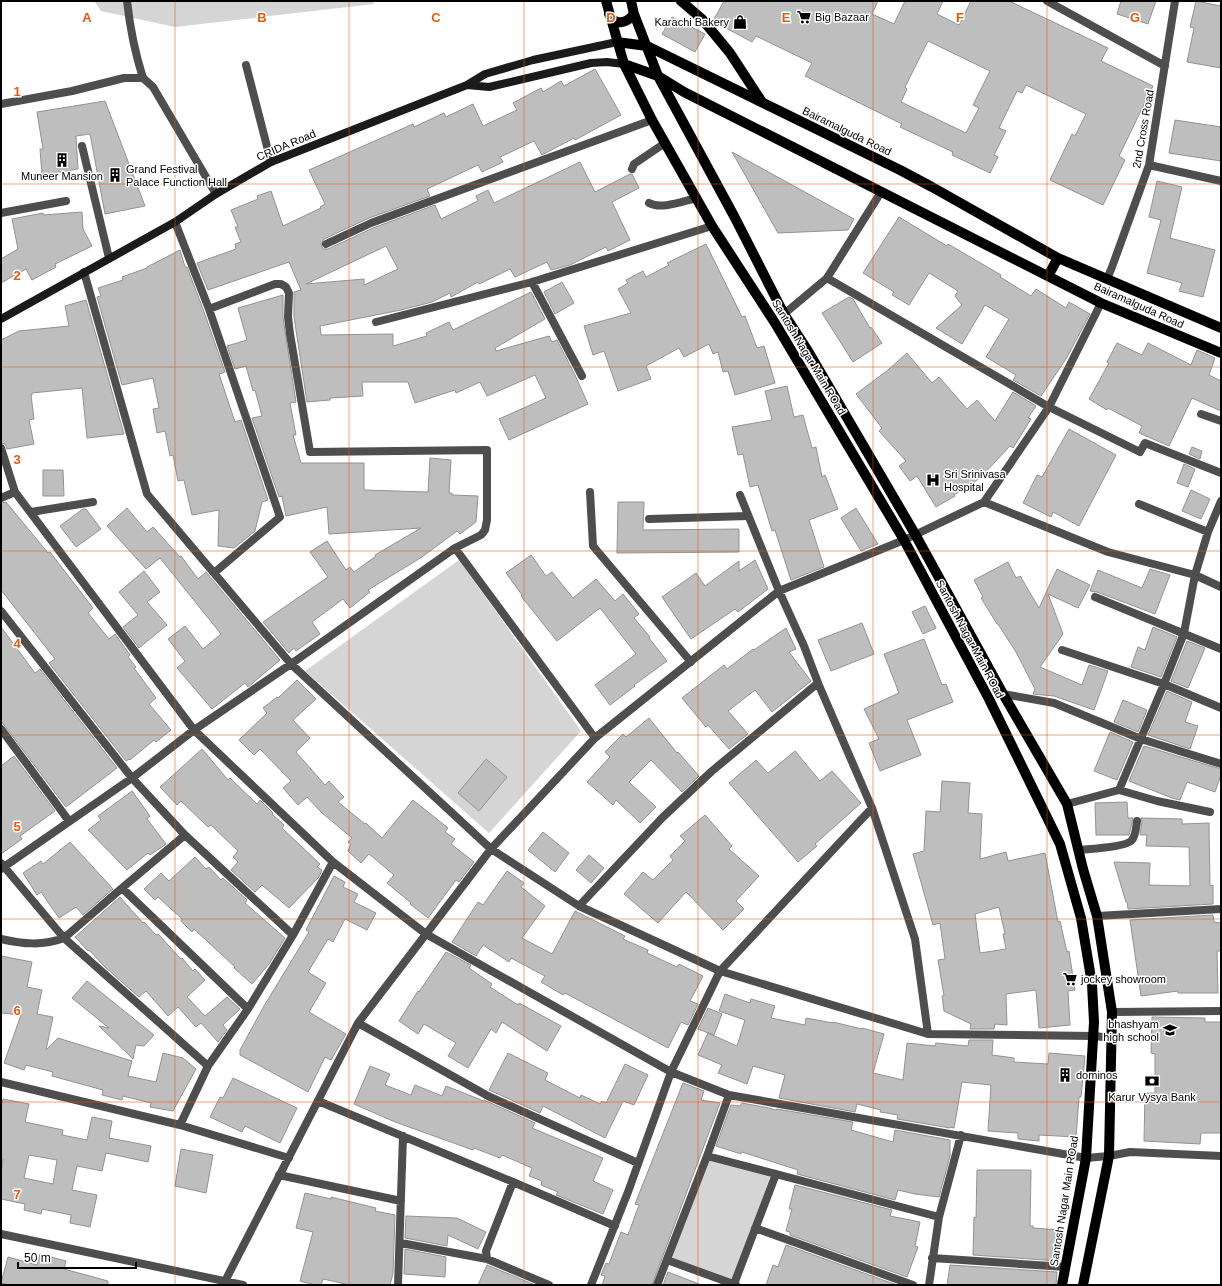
<svg xmlns="http://www.w3.org/2000/svg" width="1222" height="1286" font-family="Helvetica,sans-serif">
<style>
.green{fill:#d5d5d5}
.building{fill:#bebebe;stroke:#929292;fill-rule:evenodd}
.lines{fill:none;stroke-linecap:round;stroke-linejoin:round}
.service{stroke:#4e4e4e;stroke-width:8}
.minor{stroke:#4e4e4e;stroke-width:8}
.secondary{stroke:#1b1b1b;stroke-width:8}
.primary{stroke:#000;stroke-width:10}
.grid{fill:none;stroke:#e8590c;stroke-width:1;stroke-opacity:0.55}
.labels{text-anchor:middle;dominant-baseline:central;stroke-width:3;stroke-linejoin:round;paint-order:stroke}
.poi-label{font-size:11px;fill:#000;stroke:#fff;text-anchor:start}
.street-label{font-size:11px;fill:#000;stroke:#fff}
.grid-label{font-size:13px;text-anchor:middle;font-weight:bold;fill:#e8590c;stroke:#fff;stroke-width:3;stroke-linejoin:round;paint-order:stroke}
</style>
<rect width="100%" height="100%" fill="#fff"/>
<path class="green" d="M94 1H373L374 4 175 27 101 11Z
M459 560 581 731 489 833 305 671Z
M707 1159 770 1177 733 1281 668 1256Z"/>
<path class="building" d="M724 1H878L872 14 894 24 905 1H943L937 14 959 25 971 1H1009L1108 48 1101 61 1153 86 1119 156 1125 160 1103 205 1050 180 1072 134 1075 136 1086 114 1026 85 1022 93 1017 91 999 128 1006 131 994 155 998 157 990 173 952 155 953 152 900 127 902 124 805 76 812 63 756 36 752 42 713 21ZM928 41 990 71 973 105 979 108 966 133 901 102 907 89 905 87Z
M1121 1H1156L1148 24 1117 14Z
M1196 1 1221 6V68L1187 62 1194 28 1190 27Z
M672 17 705 34 695 52 662 34Z
M595 69 621 115 575 140 574 138 542 155 534 141 500 157 503 162 482 172 478 165 427 189 430 196 369 218 324 239 321 244 323 249H328L373 228 435 205 441 219 478 201 476 196 488 190 494 203 580 162 595 192 630 174H632L639 188 612 202 630 240 608 251 606 247 570 265 551 270 547 262 515 277 510 269 479 284 478 282 451 297 450 293 432 302 401 310 320 326 321 335 393 334V346L427 336 426 333 449 322 453 330 531 292 545 319 495 348 496 351 549 336 552 342 557 340 575 375 588 404 509 440 499 419 546 398 535 375 487 396 480 382 456 393 455 390 415 403 408 382H362L363 396 330 398V400L307 402 294 317V292L301 290 289 262 208 290 197 263 236 249 235 244 241 242 235 227H238L231 210 258 199 257 196 271 191 283 226 321 208 320 207 325 204 309 170 413 124 414 127 444 113 446 117 473 104 483 126 517 110 513 103 541 88 543 92 561 81 564 86ZM386 246 398 269 364 285V279L306 284Z
M105 101 145 206 105 214 90 134 76 136 78 169 42 175 40 149H43L37 112Z
M1175 120 1221 127V161L1169 153Z
M732 152 854 219 848 230 778 233Z
M1157 181 1182 187 1170 238 1215 250 1203 297 1179 291 1182 283 1147 273 1161 220 1149 217Z
M82 212 83 229 92 246 55 264 56 267 32 280 26 269 1 283V259L18 249 12 219 43 213V215Z
M899 217 947 246 948 244 977 261 1001 275 1000 277 1031 296 1036 289 1066 308 1069 302 1090 314 1066 359 1041 396 1013 380 1016 375 986 357 1009 319 985 305 962 344 936 328 962 305 955 296 958 291 929 273 909 305 892 295 894 292 863 273Z
M706 244 742 317 745 316 757 348 764 346 775 383 735 395 728 371 723 372 718 352 713 354 709 344 684 357 679 348 646 366 651 379 618 391 604 351 593 355 584 326 631 313 618 289 628 283 626 280 643 271 646 277 669 265 667 263Z
M180 250 185 267H187L203 309 225 372 219 374 235 422 241 420 268 500 262 502 255 531 234 548 218 546 219 510 192 515 184 480 178 481 173 455 170 456 165 431 157 433 153 409 159 408 153 378 122 385 97 297 101 296 98 288 123 280 122 277 147 268V267Z
M562 282 574 303 555 314 544 292Z
M283 295V318L296 402 290 403 296 435H293L301 463H364V490L428 492 430 458 451 460 449 493H452V495L478 496 476 522 460 534 457 531 422 557 368 590 370 592 350 608 343 599 312 622 320 634 296 651 294 648 289 653 263 622 328 577 310 552 327 541 346 570 350 567 354 572 376 556 375 555 421 528 329 534 327 507 286 516 282 496 279 497 252 418 262 416 255 390 253 391 246 366 235 369 227 346 247 340 238 308Z
M849 297 853 299 870 328 871 327 882 343 853 362 822 313Z
M86 300 124 434 87 438 82 388 32 393V395H31L34 419 29 420 34 444 7 449 5 444 1 443V340L19 331 69 326 65 306Z
M1117 343 1142 355 1148 343 1191 365 1197 350 1215 358 1209 375 1221 381V411L1192 398 1169 446 1139 433 1142 426 1108 408 1107 410 1089 399 1109 363 1107 362Z
M907 353 932 383 939 377 967 409 977 400 995 421 1013 392 1036 406 1028 418 1031 419 1013 448 1010 446 980 478 954 495 955 496 936 507 917 476 910 481 899 466 906 461 879 431 882 428 856 394 888 370Z
M787 386 794 417 803 415 812 448 816 447 822 477 825 475 838 509 809 520 824 567 791 580 775 530 772 531 758 485 750 487 743 454 738 455 732 427 772 420 765 391Z
M1069 429 1116 455 1079 526 1053 512 1051 517 1023 503 1037 475 1042 477Z
M1192 447 1202 451 1200 459 1189 454Z
M1184 464 1195 469 1188 487 1177 483Z
M43 470H63L64 496H43Z
M1191 490 1210 499 1201 519 1182 511Z
M6 502 48 553 50 552 93 608 88 613 109 639 115 634 130 655 128 657 136 667 134 668 156 698 149 704 171 730 156 742 154 740 130 760 129 759 126 761 49 663 55 659 1 590V503Z
M618 502H644L643 530 739 529V552L617 553Z
M127 508 147 532 153 527 180 557 181 556 198 579 206 572 280 660 248 687 245 683 212 709 177 668 185 661 168 639 185 626 203 649 221 634 160 558 146 569 107 526Z
M856 508 878 544 861 551 841 518Z
M83 509H86L101 529 76 547 60 526Z
M531 555 546 576 552 572 573 598 596 579 615 601 623 594 639 614 634 618 650 637 649 638 667 661 634 685 635 686 610 705 595 685 636 654 600 608 557 641 521 596 522 595 506 573Z
M755 560 768 589 738 612 735 609 691 639 662 597 696 573 705 586 739 561V571Z
M1008 562 1016 578 1020 576 1039 608 1057 569 1090 585 1078 608 1048 594 1063 634 1040 667 1082 685 1089 665 1108 671 1094 710 1054 696 1033 694 1035 689 1016 652 998 624H997L981 598 983 597 974 580Z
M1150 569 1170 575 1155 614 1097 592 1090 591 1098 570 1142 588Z
M144 571 160 592 147 602 167 625 139 648 123 627 138 615 119 592Z
M925 606 936 628 923 634 912 612Z
M862 623 874 654 831 671 818 640Z
M1 627 35 673 40 669 117 768 66 807 1 721Z
M1153 627 1177 637 1161 677 1131 667 1138 647 1145 650Z
M786 628 796 649 789 652 811 681 772 712 755 690 728 711 748 734 729 749 708 725 706 727 682 698 724 665 727 669 753 649 754 650Z
M924 639 942 685 946 684 953 702 907 720 921 755 880 771 869 743 879 739 864 709 899 693 884 654Z
M1187 641 1205 648 1188 688 1171 681Z
M297 680 316 699 293 720 310 738 296 752 325 785 329 781 344 797 338 802 365 824 366 823 382 838 413 800 448 828 445 832 455 839 451 844 474 862 459 882 456 880 428 918 410 904 411 903 387 883 394 875 369 854 361 863 348 851 351 844 348 842 352 838 321 812 307 797 298 805 283 788 291 781 260 749 254 755 239 740 267 713 263 708 277 697 278 698Z
M1167 691 1192 702 1185 722 1198 726 1190 749 1148 735Z
M1123 700 1147 710 1138 732 1114 722Z
M649 718 677 753 678 752 699 776 682 792 651 760 629 782 656 807 640 823 616 800 613 805 587 782 610 757 605 752 623 734 626 737Z
M1110 732 1133 742 1117 780 1094 771Z
M1144 746 1221 769V775L1215 792 1187 782 1180 800 1172 798 1129 781Z
M202 749 228 780 230 778 257 804 260 800 273 813 272 814 284 825 282 828 320 864 317 867 322 870 319 877 289 908 262 885 255 892 231 870 238 862 233 857 238 851 211 825 208 827 181 801 177 805 160 787Z
M795 751 820 781 832 771 861 803 815 844 817 846 798 862 729 783 756 760 768 773Z
M14 756 55 811 20 836 22 839 1 854V766Z
M486 759 507 777 479 811 458 793Z
M942 781 970 783 968 813 982 814 980 859 1006 852 1008 861 1045 853 1058 922 1060 921 1067 952 1069 951 1075 990 1068 991 1070 1025 1039 1028 1036 990 1006 994 1007 1025 995 1024 994 1029H970L971 1024 944 1011 942 996H944L938 960 945 959 940 923 933 925 913 854 924 851 926 811 940 812ZM999 907 1005 934H1003L1006 949 980 953 975 914Z
M132 791 150 816 147 819 166 844 150 855 148 853 127 870 88 830 101 820 98 816Z
M1127 802 1128 818H1133L1129 835H1096L1095 803Z
M705 815 732 846 729 849 759 876 736 901 744 909 723 930 686 892 658 923 624 894 643 872 653 880 673 860 670 856 685 841 680 836Z
M1141 818 1182 819V824L1209 823 1210 886 1213 885V904L1128 909 1127 902H1126L1114 862 1150 863 1149 885 1190 886 1189 847 1146 846 1147 835H1140L1142 822Z
M543 832 569 853 555 872 528 850Z
M70 842 113 889 83 915 76 907 59 918 41 892 37 895 23 873 41 861 43 864Z
M589 855 604 868 591 883 576 870Z
M195 857 206 869 209 867 221 880 223 878 247 900 245 903 285 938 269 964 252 984 234 968 235 967 194 929 192 932 181 921 182 919 158 897 155 900 144 889 161 873 169 881Z
M507 871 524 883 521 887 545 906 522 938 552 954 575 911 625 936 623 939 648 950 647 953 677 967 679 964 703 976 690 1001 698 1004 688 1025 681 1022 668 1048 565 993 563 995 541 982 545 976 511 958 509 962 483 945 476 956 452 942 478 902 483 905Z
M334 876 345 882 343 887 358 894 354 902 376 913 367 930 345 919 333 942 328 939 308 972 326 983 309 1012 346 1034 331 1060 325 1057 308 1092 240 1055V1050L264 1006 309 932 306 930Z
M120 897 143 923 144 922 156 935 158 934 181 959 182 958 193 971 195 969 205 980 187 997 205 1016 227 997 240 1009 223 1025 227 1030 218 1042 201 1023 196 1027 178 1007 168 1016 146 991 139 997 105 967 89 950 88 951 75 937Z
M1213 915 1214 922 1221 923V951H1217L1218 993H1178V991L1141 996 1130 920Z
M446 952 471 965 469 968 492 984 490 987 518 1005 519 1003 561 1026 547 1051 502 1022 496 1033 491 1029 468 1068 448 1056 456 1043 424 1024 418 1034 399 1021 418 991 419 992Z
M1 956 32 962 27 987 42 990 37 1014 53 1017 46 1050 58 1038 132 1061 128 1076 156 1082 163 1053 183 1058 196 1069 173 1111 150 1107 151 1103 123 1096 122 1100 102 1095 103 1090 52 1076 53 1072 26 1065 24 1070 4 1063 21 1015 1 1013Z
M87 981 154 1035 144 1046 136 1045 133 1059 99 1026 109 1028 72 998Z
M725 994 750 1003 751 999 775 1006 771 1018 805 1025 806 1018 833 1023V1022L862 1029V1028L884 1034 873 1073 903 1080 907 1043 935 1046 936 1043 968 1046 969 1040H993L992 1055 1014 1058V1062L1048 1064 1049 1053 1085 1056 1081 1097H1079L1076 1137 1039 1135V1141L1018 1139V1133L988 1131 991 1085 962 1082 954 1128 950 1127V1128L897 1119 898 1115 880 1112 881 1110 857 1104 855 1112 779 1098 785 1075 753 1066 747 1084 718 1073 722 1065 698 1055 708 1033 737 1046 745 1020 719 1011Z
M708 1008 722 1014 714 1035 698 1029Z
M1152 1017 1205 1018V1022H1221V1133H1201L1200 1144 1144 1141 1145 1093H1155V1054L1151 1053Z
M508 1053 548 1073 545 1080 580 1098 581 1095 600 1104 602 1101 606 1103 625 1064 648 1075 634 1105 623 1101 605 1138 543 1106 540 1113 489 1090Z
M370 1066 390 1074 385 1085 411 1095 415 1085 442 1096 446 1086 484 1101V1100L535 1123 532 1128 603 1158 593 1181 613 1190 603 1214 556 1195 558 1192 541 1185 542 1181 529 1176 532 1168 502 1155 500 1158 474 1148 473 1150 395 1122 354 1104Z
M233 1078 297 1108 280 1143 245 1126 242 1132 210 1117 220 1097 223 1098Z
M683 1083 704 1091 701 1100 720 1103 652 1285H602L605 1276 601 1275 606 1263 609 1264 621 1232 628 1235 639 1205 635 1204Z
M3 1099 29 1104 25 1122 63 1130 62 1135 87 1140 92 1117 112 1121 109 1138 151 1146 148 1162 106 1153 102 1171 77 1166 72 1190 97 1195 90 1227 70 1223 71 1215 42 1209 41 1214 24 1210 25 1204 1 1199V1172L3 1159H1V1107ZM29 1155 57 1160 53 1184 24 1178Z
M742 1103 769 1108 776 1110 777 1109 853 1122 851 1130 893 1142 895 1130 950 1140V1156L939 1197 915 1194 898 1190 895 1200 797 1174 798 1170 742 1152 741 1154 716 1146 731 1105 740 1106Z
M181 1149 213 1155 206 1193 175 1186Z
M977 1170H1031L1030 1226H1033V1228L1060 1230 1058 1261 973 1255 974 1217 976 1218Z
M795 1185 892 1210 890 1216 920 1222 915 1246 918 1247 907 1277 790 1235V1232L786 1231 792 1209H789Z
M305 1193 331 1199V1197L376 1208 375 1211 395 1215 393 1273 390 1285H350L323 1279 321 1285H315L300 1281 313 1232 296 1228Z
M406 1216 457 1218 486 1232 478 1249 448 1235 447 1246 405 1238Z
M786 1245 897 1285H766L773 1265 778 1267Z
M405 1249 446 1257 445 1277 404 1274Z
M40 1254 66 1261 64 1269 108 1281V1285H10L1 1283 8 1257 37 1265Z
M487 1265 535 1285H478Z
M950 1265 1057 1272 1056 1285H947Z
M668 1272 699 1284V1285H663Z"/>
<g class="lines">
<path class="service" d="M127 1C130 28 135 53 143 78
M632 169 634 164 665 143
M649 203C661 210 683 201 697 198
M649 519 748 516"/>
<path class="minor" d="M1047 1 1165 66
M246 65 271 162
M1 104 72 91 124 78H143L153 87 216 194
M82 146 109 258
M1149 165 1221 181
M1 213 66 201
M175 222 209 309 280 517 214 573
M326 244 371 223 652 120
M84 272 147 494 291 664 491 849 579 906 720 971 928 1034 1094 1036 1112 1038
M827 278 1049 407 1140 452 1145 443 1221 473
M1107 279 1112 267 1149 165 1175 1
M532 282 582 376
M784 314 827 278 881 192
M376 322 532 282 712 226
M1201 414 1221 421
M1 448 15 492 194 730 333 862 426 934 671 1072 729 1095 1086 1158 1109 1156 1130 1152 1221 1156
M590 492 593 546 691 662
M740 495 779 591 804 646 818 683 872 808 915 939 928 1034
M1 498 15 492
M984 502 1108 552 1195 575 1221 587
M1139 504 1208 532
M31 512 93 502
M455 548 595 738
M1095 597 1221 649
M1 611 132 778 185 835 293 935
M1062 650 1164 684 1221 708
M1003 694 1054 703 1141 739 1221 764
M1 729 69 821
M1119 790 1164 684 1184 633 1195 575 1208 532 1221 501
M1067 804 1119 790 1157 801 1210 812
M1079 850C1089 849 1127 847 1132 840 1136 835 1136 827 1137 821
M1 863 64 938 208 1066
M1 869 132 778 194 730 291 664 455 548 481 535 485 530 487 520V450L310 452 290 334 288 317 289 293 286 287 281 284H275L209 309
M122 888 248 1009
M579 906 663 817 712 771 818 683
M1097 916 1221 909
M1 939C23 944 43 946 64 938L122 888 185 835
M1112 1012 1221 1011
M358 1023 488 1096 638 1163
M1 1082 180 1125
M318 1101 513 1182 615 1226
M707 1156 939 1217
M289 1158 180 1125 208 1066 248 1009 293 935 333 862
M279 1175 401 1201
M755 1228 913 1285
M1 1234 243 1285
M401 1243 487 1259 549 1285
M932 1258 1066 1267
M487 1259 486 1251 513 1182
M667 1260 736 1285
M734 1284 776 1174
M223 1285 358 1023 491 849 595 738 779 591 904 540 984 502 1049 407 1101 303
M398 1285 403 1136
M591 1285 628 1192 671 1072 720 971 872 808
M657 1285 707 1156 729 1095
M929 1285 939 1217 961 1135"/>
<path class="secondary" d="M467 85 489 87 591 63 607 62 624 64
M1 319 175 222 216 194 271 162 467 85 485 74 533 60 617 42"/>
<path class="primary" d="M606 1 624 64 652 120 712 226 775 323 904 540 989 699 1060 844 1081 918 1092 984 1094 1022 1086 1158 1062 1285
M631 1 634 14 658 76 734 216 784 314 808 351 915 534 1003 694 1067 804 1083 869 1097 916 1112 1012 1109 1156 1083 1285
M681 1 702 19 730 53 762 102
M609 14C615 27 627 23 634 14
M617 42 647 46 900 170 932 187 1058 258 1221 328
M624 64 658 76 684 92 1101 303 1221 353
M1048 276 1058 258"/>
</g>
<path class="grid" d="M175 1V1285M349 1V1285M524 1V1285M698 1V1285M873 1V1285M1047 1V1285M1 184H1221M1 367H1221M1 551H1221M1 735H1221M1 919H1221M1 1102H1221"/>
<defs>
<symbol id="supermarket-bare" viewBox="-9 -9 18 18"><path d="M-6-5.5h2.5l.6 2H6L4.5 2H-2.5L-4.4-4H-6ZM-1.5 3.2a1.3 1.3 0 1 0 .1 0ZM3 3.2a1.3 1.3 0 1 0 .1 0Z" fill="#000" stroke="#fff" stroke-width="2.5" paint-order="stroke"/></symbol>
<symbol id="shop-bare" viewBox="-9 -9 18 18"><path d="M-5-2.5h2.3a2.7 3.5 0 0 1 5.4 0H5L5.5 6h-11ZM-1.5-2.5h3a1.5 2.3 0 0 0-3 0Z" fill="#000" stroke="#fff" stroke-width="2.5" paint-order="stroke"/></symbol>
<symbol id="building-bare" viewBox="-9 -9 18 18"><path d="M-4-6H4V6H1V3H-1V6H-4ZM-2.5-4.3h1.7v1.8h-1.7ZM.8-4.3h1.7v1.8H.8ZM-2.5-1h1.7V.8h-1.7ZM.8-1h1.7V.8H.8Z" fill="#000" stroke="#fff" stroke-width="2.5" paint-order="stroke"/></symbol>
<symbol id="hospital-bare" viewBox="-9 -9 18 18"><path d="M-5-5h3v3.5h4V-5h3V5h-3V1.5h-4V5h-3Z" fill="#000" stroke="#fff" stroke-width="2.5" paint-order="stroke"/></symbol>
<symbol id="school-bare" viewBox="-9 -9 18 18"><path d="M0-5L7-2L0 1L-7-2ZM-4 1L0 2.5L4 1V4Q0 6-4 4Z" fill="#000" stroke="#fff" stroke-width="2.5" paint-order="stroke"/></symbol>
<symbol id="bank-bare" viewBox="-9 -9 18 18"><path d="M-6-4H6V4H-6ZM0-2.3a2.3 2.3 0 1 0 0 4.6a2.3 2.3 0 1 0 0-4.6Z" fill="#000" stroke="#fff" stroke-width="2.5" paint-order="stroke"/></symbol>
</defs>
<g fill-rule="evenodd">
<use href="#supermarket-bare" x="794" y="7" width="20" height="20"/>
<use href="#shop-bare" x="730" y="12" width="20" height="20"/>
<use href="#building-bare" x="52" y="150" width="20" height="20"/>
<use href="#building-bare" x="105" y="165" width="20" height="20"/>
<use href="#hospital-bare" x="923" y="470" width="20" height="20"/>
<use href="#supermarket-bare" x="1060" y="969" width="20" height="20"/>
<use href="#school-bare" x="1160" y="1020" width="20" height="20"/>
<use href="#building-bare" x="1055" y="1065" width="20" height="20"/>
<use href="#bank-bare" x="1142" y="1071" width="20" height="20"/>
</g>
<g class="labels">
<g class="poi-label">
<text x="815" y="17">Big Bazaar</text>
<text x="729" y="22" text-anchor="end">Karachi Bakery</text>
<text x="126" y="169">Grand Festival<tspan x="126" dy="13">Palace Function Hall</tspan></text>
<text x="62" y="176" text-anchor="middle">Muneer Mansion</text>
<text x="944" y="474">Sri Srinivasa<tspan x="944" dy="13">Hospital</tspan></text>
<text x="1081" y="979">jockey showroom</text>
<text x="1159" y="1024" text-anchor="end">bhashyam<tspan x="1159" dy="13">high school</tspan></text>
<text x="1076" y="1075">dominos</text>
<text x="1152" y="1097" text-anchor="middle">Karur Vysya Bank</text>
</g>
<g class="street-label">
<text transform="translate(1143 129) rotate(-80)">2nd Cross Road</text>
<text transform="translate(847 131) rotate(26)">Bairamalguda Road</text>
<text transform="translate(286 145) rotate(-23)">CRIDA Road</text>
<text transform="translate(1139 305) rotate(24)">Bairamalguda Road</text>
<text transform="translate(809 357) rotate(59)">Santosh Nagar Main ROad</text>
<text transform="translate(970 639) rotate(62)">Santosh Nagar Main ROad</text>
<text transform="translate(1064 1201) rotate(-81)">Santosh Nagar Main ROad</text>
</g>
</g>
<g class="grid-label">
<text x="87" y="22">A</text>
<text x="262" y="22">B</text>
<text x="436" y="22">C</text>
<text x="611" y="22">D</text>
<text x="786" y="22">E</text>
<text x="960" y="22">F</text>
<text x="1135" y="22">G</text>
<text x="17" y="96">1</text>
<text x="17" y="280">2</text>
<text x="17" y="464">3</text>
<text x="17" y="648">4</text>
<text x="17" y="831">5</text>
<text x="17" y="1015">6</text>
<text x="17" y="1199">7</text>
</g>
<rect width="1222" height="1286" fill="none" stroke="#000000" stroke-width="4"/>
<path d="M18 1262v6h118v-6" fill="none" stroke="#000000" stroke-width="2"/>
<text x="24" y="1262" font-size="12" fill="#000000" stroke="#ffffff" stroke-width="3" paint-order="stroke">50 m</text>
</svg>
